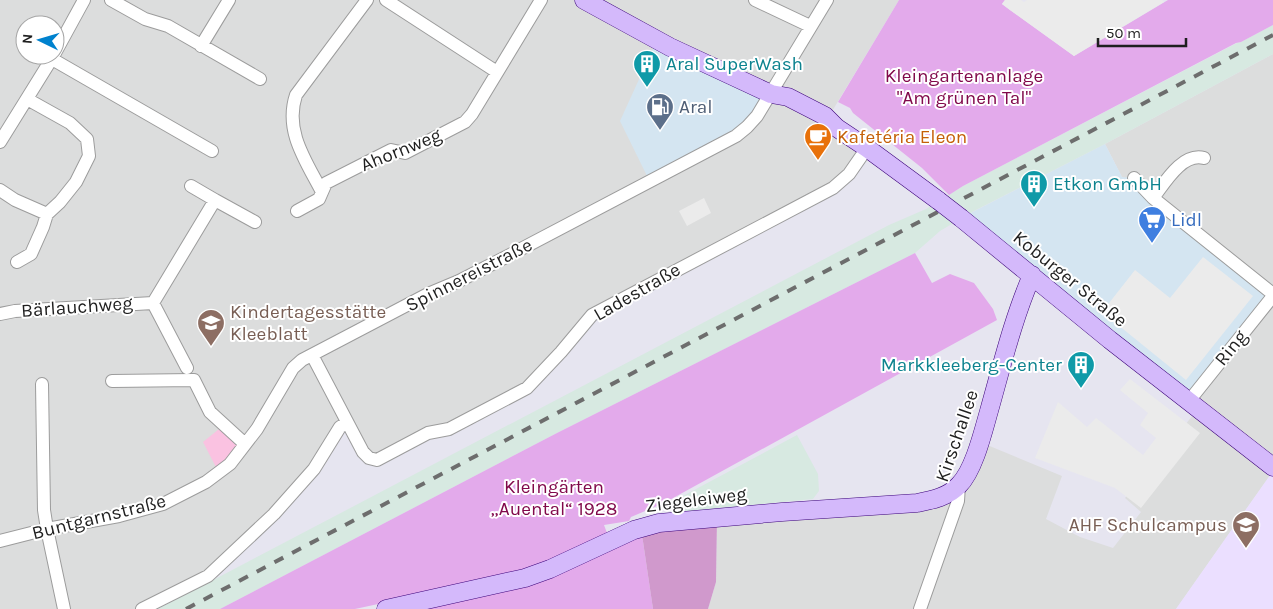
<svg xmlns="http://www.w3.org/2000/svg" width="1273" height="609" font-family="Karla,sans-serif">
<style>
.residential{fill:#dcdddd;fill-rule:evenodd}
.commercial{fill:#d4e5f1}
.industrial{fill:#d7e9e1}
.education{fill:#ebdfff}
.grass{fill:#e3aaeb}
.forest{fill:#d099cc}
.park{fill:#fac2e1}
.parking{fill:#ebebeb}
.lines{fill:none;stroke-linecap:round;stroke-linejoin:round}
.street-casing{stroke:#9c9c9c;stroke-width:14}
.secondary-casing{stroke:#3b037a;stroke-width:19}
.street{stroke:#fff;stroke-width:12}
.secondary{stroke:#d4b9fb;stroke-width:18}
.rail{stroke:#6d6d6d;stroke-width:4;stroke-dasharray:10 10;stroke-linecap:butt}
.secondary-bridge-casing{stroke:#3b037a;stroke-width:19;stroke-linecap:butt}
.secondary-bridge{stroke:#d4b9fb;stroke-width:18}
.labels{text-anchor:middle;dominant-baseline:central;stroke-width:4;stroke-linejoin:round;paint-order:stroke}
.culture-label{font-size:19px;fill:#0d838f;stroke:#fff;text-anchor:start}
.park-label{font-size:19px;fill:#81094b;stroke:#fff}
.service-label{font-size:19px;fill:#4e5e75;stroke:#fff;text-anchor:start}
.food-label{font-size:19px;fill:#c56008;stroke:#fff;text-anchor:start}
.street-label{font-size:19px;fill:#1f1f1f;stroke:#fff}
.shop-label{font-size:19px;fill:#366cbe;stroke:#fff;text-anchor:start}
.education-label{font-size:19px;fill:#785e54;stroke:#fff;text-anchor:start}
</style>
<rect width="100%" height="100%" fill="#e6e5f0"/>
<path class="residential" d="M0 0H899L828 118 867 148 849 174 592 315 527 388 377 460 347 423 314 469 208 575 142 609H0ZM25 25H55V55H25Z
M1273 54V294L1122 177 1105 144Z
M1273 296V471L1176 609H708L716 582 717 518 944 496 980 442 1062 476 1046 519 1080 537 1113 548 1141 512 1125 498 1198 409 1189 401Z"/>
<path class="commercial" d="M657 40 771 94 757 116 650 182 620 121Z
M1105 144 1122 177 1134 178 1273 294 1189 401 961 218Z"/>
<path class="industrial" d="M1273 25V54L1105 144 972 212 940 231 915 253 557 433 220 609H158L889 225 926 209 963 186 1237 43 1241 42Z
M797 435 818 474 819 491 813 499 682 512 666 505Z"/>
<path class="education" d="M1273 471V609H1176L1261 488Z"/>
<path class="grass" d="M899 0H1005L1002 4 1010 10 1074 56 1168 0H1273V25L1241 42 1236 43 963 186 949 195 922 168 853 113 850 108 838 102Z
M915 253 932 283 950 274 974 283 993 309 997 320 664 503 631 517 629 521 604 525 607 533 546 564 485 581 355 609H220L557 433Z
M641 528 653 609H386L525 578Z"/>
<path class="forest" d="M717 518 716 582 708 609H653L641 528Z"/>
<path class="park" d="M224 425 245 444 219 473 203 442Z"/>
<path class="parking" d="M1005 0H1021L1024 2 1027 0H1162L1164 2 1074 56 1010 10 1002 4Z
M704 198 711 213 687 226 679 211Z
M1203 257 1253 296 1186 380 1102 312 1135 270 1170 298Z
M1130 379 1200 433 1141 508 1115 488 1035 458 1058 402 1087 427 1096 418 1143 455 1156 438 1140 425 1148 413 1120 390Z"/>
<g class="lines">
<defs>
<path id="street" d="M111 0 145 19 168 26 260 79
M386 0 497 72
M755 0 810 26
M201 46 229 0
M55 53 84 0
M52 59 212 151
M0 142 54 55
M1134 178 1153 198 1273 294
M0 190 15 200 47 214 60 202 76 182 89 156 87 139 70 123 27 99
M322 192C306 161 284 131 296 95L367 0
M1153 198C1164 184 1182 152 1204 158
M215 200 255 222
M297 211 319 199 326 183 391 150 405 153 465 122 472 114 541 0
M17 262 31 254 43 227 47 214
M153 303 187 368
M0 314 15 311 153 303 215 200 191 186
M312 355 363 452 369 458 377 460 428 433 449 429 527 388 561 352 592 315 833 188 849 174 867 148
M112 381 194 380 210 412 245 444
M42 384 44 510 47 529 64 609
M1189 401 1273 296
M0 541 47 529 119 516 163 504 206 482 230 464 257 429 293 368 302 360 428 294 459 281 504 258 736 136 747 127 757 116 827 0
M142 609 208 576 274 514 314 469 340 427 347 423
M920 609 958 501 959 485"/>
<path id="secondary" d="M584 0 670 47 771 94 788 97 825 116 837 128 867 148 939 201
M961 218 1110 340 1273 467
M386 609 525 578 550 569 634 530 659 523 782 512 917 503C932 500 948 497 959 485 974 470 983 432 989 411 1002 365 1013 319 1032 275"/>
</defs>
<use href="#street" class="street-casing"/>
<use href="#secondary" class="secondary-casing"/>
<use href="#street" class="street"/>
<use href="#secondary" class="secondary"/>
<path class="rail" d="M186 609 1273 35"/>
<defs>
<path id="secondary-bridge" d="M939 201 961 218"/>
</defs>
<use href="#secondary-bridge" class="secondary-bridge-casing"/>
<use href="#secondary-bridge" class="secondary-bridge"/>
</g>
<defs>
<symbol id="building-pin" viewBox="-11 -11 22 30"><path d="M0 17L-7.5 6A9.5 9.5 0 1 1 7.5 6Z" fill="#0f9aa8" stroke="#fff"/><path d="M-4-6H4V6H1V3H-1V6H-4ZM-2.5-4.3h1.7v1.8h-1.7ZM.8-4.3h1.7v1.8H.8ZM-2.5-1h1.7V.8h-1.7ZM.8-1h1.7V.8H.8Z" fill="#fff"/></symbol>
<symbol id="fuel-pin" viewBox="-11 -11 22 30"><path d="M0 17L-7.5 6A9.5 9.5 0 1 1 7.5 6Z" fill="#5c6f8a" stroke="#fff"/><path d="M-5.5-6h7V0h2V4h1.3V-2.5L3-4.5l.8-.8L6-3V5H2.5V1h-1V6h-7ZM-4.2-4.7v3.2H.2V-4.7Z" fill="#fff"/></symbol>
<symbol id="cafe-pin" viewBox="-11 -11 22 30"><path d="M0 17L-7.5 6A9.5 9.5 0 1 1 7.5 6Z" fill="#e8710a" stroke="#fff"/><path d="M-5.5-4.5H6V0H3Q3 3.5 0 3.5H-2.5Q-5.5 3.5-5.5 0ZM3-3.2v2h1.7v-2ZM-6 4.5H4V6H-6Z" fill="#fff"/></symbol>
<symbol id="supermarket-pin" viewBox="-11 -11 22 30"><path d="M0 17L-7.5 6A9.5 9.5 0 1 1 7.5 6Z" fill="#3f7fe0" stroke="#fff"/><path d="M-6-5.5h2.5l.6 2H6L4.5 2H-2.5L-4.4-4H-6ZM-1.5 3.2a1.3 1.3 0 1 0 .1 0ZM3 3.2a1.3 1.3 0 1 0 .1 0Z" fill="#fff"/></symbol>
<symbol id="school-pin" viewBox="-11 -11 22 30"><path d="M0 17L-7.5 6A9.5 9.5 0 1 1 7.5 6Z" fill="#8d6e63" stroke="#fff"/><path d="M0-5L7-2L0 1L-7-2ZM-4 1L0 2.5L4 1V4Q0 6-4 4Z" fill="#fff"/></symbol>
</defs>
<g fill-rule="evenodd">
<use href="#building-pin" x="631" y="48" width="32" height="43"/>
<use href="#fuel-pin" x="644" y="91" width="32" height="43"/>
<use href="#cafe-pin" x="802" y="121" width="32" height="43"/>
<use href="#building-pin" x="1018" y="168" width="32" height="43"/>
<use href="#supermarket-pin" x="1136" y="204" width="32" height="43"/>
<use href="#school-pin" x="195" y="307" width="32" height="43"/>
<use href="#building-pin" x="1065" y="349" width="32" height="43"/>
<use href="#school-pin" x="1230" y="509" width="32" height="43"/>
</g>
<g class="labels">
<g class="culture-label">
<text x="666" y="64">Aral SuperWash</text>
<text x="1053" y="184">Etkon GmbH</text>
<text x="1062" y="365" text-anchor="end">Markkleeberg-Center</text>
</g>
<g class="park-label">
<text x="964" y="76">Kleingartenanlage<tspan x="964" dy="22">"Am grünen Tal"</tspan></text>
<text x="554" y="487">Kleingärten<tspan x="554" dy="22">„Auental“ 1928</tspan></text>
</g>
<g class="service-label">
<text x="679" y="107">Aral</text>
</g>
<g class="food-label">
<text x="837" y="137">Kafetéria Eleon</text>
</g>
<g class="street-label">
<text transform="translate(401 150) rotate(-22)">Ahornweg</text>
<text transform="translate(469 275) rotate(-27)">Spinnereistraße</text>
<text transform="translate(1070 279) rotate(39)">Koburger Straße</text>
<text transform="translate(637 292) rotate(-30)">Ladestraße</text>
<text transform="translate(77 307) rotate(-4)">Bärlauchweg</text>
<text transform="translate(1231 348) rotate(-51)">Ring</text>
<text transform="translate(957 436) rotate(-71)">Kirschallee</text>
<text transform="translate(696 500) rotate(-7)">Ziegeleiweg</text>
<text transform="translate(99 517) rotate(-14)">Buntgarnstraße</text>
</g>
<g class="shop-label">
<text x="1171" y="220">Lidl</text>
</g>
<g class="education-label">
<text x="230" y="312">Kindertagesstätte<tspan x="230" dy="22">Kleeblatt</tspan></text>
<text x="1227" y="525" text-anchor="end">AHF Schulcampus</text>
</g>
</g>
<g transform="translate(40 40) rotate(275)"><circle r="24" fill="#ffffff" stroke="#a5a5a5"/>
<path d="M0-4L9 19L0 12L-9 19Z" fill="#0082ce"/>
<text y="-8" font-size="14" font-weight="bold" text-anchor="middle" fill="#1f1f1f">N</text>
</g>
<path d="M1098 38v8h88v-8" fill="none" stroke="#1f1f1f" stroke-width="2.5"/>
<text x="1106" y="38" font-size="15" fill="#1f1f1f" stroke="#ffffff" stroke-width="4" paint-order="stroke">50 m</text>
</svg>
